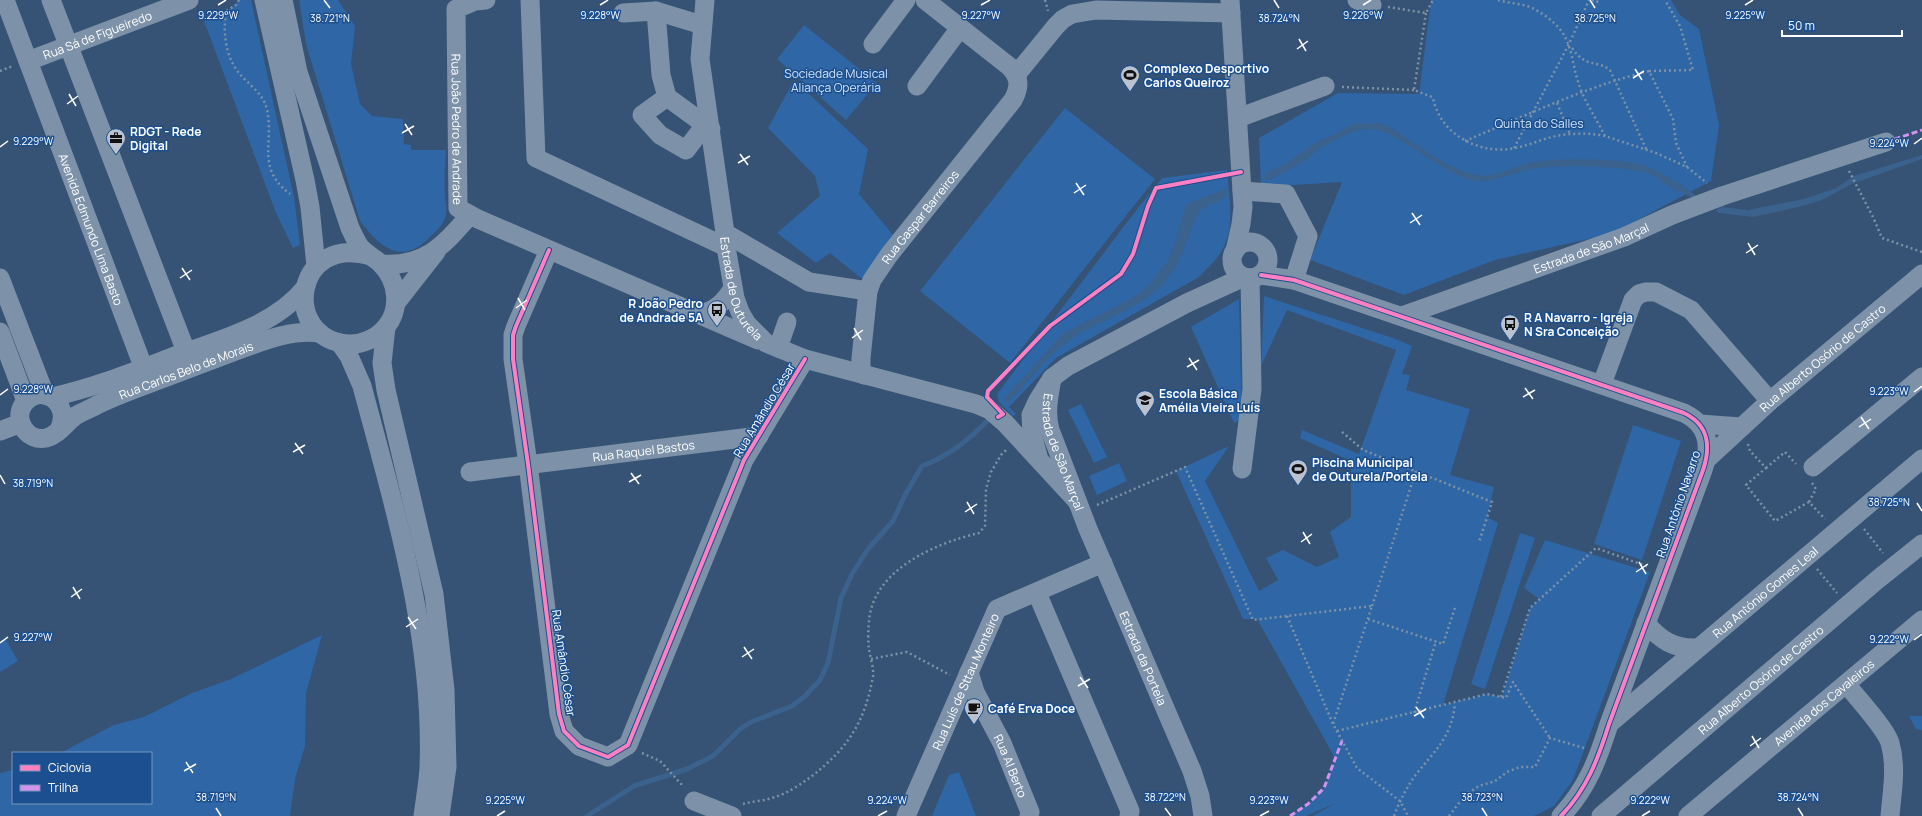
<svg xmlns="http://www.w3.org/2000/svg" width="1922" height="816" font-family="Manrope,sans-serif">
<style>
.green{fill:#2f66a5}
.water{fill:#3b618d}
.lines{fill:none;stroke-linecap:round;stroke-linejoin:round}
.stream{stroke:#3b618d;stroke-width:5}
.path{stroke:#7d92a8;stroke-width:2.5;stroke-dasharray:2 3;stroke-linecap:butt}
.minor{stroke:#7d92a8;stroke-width:19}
.quiet{stroke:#d193ec;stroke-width:3;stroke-dasharray:6 3;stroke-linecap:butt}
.cycleway-casing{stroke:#1b4f8f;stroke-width:6}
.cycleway{stroke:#ff80c0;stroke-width:4}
.ticks{fill:none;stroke:#fff;stroke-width:1.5}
.labels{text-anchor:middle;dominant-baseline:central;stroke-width:3;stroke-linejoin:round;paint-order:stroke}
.street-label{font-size:12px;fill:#fff;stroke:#1b4f8f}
.poi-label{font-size:12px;font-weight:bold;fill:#fff;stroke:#1b4f8f;text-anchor:start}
.park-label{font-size:12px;fill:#cfe3fa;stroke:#1b4f8f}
.ticks-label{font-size:10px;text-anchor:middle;fill:#fff;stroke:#1b4f8f;stroke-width:3;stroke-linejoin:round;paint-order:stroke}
</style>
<rect width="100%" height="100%" fill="#365274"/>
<path class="green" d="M239 0H251L294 197 300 245 293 248 276 213 204 21C216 16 231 11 239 0Z
M299 0H338L355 26 351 64 360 104 372 116 403 119 404 144 411 145V150H446C445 165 444 180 445 196 445 201 447 208 446 214 444 225 437 230 429 238 401 266 380 247 360 221L306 44Z
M1431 0H1671L1680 15 1699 29 1719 125 1711 181 1611 234 1495 260 1404 295 1310 260 1342 182 1261 187 1259 138 1338 93 1419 94Z
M804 25 877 83 846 120 777 59Z
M794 80 868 149 859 194 893 235 862 279 830 253 816 263 777 233 820 196 815 176 768 128Z
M1065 108 1155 179 1010 363 920 291Z
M1227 170C1229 196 1236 229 1221 252 1216 261 1206 269 1199 277L1056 358 1009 407 1016 414 1013 416 999 402 997 394 1131 217 1162 178Z
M1264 296 1393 338 1412 346 1402 374 1410 375 1406 390 1470 409 1450 475 1494 487 1487 517 1498 523 1443 705 1487 694 1502 697 1530 608 1539 599 1524 588 1545 540 1650 572 1573 780 1554 806 1534 816H1312L1336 803 1306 816H1290L1308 804 1324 788 1335 758 1257 619H1243L1176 471 1229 446 1205 481 1259 591 1278 580 1266 558 1283 550 1317 567 1339 557 1330 532 1351 517V461L1300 438 1302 430 1359 454 1396 350 1287 310 1261 366Z
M1239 299 1242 419 1234 423 1191 327Z
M1081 404 1107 457 1094 463 1068 410Z
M1633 425 1681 441 1642 560 1594 544Z
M1119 463 1127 481 1097 495 1089 476Z
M1520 533 1535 538 1485 689 1471 684Z
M322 635 306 693 305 746 295 779 290 816H0V773L13 770V803H151V753H60L114 725 144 717 192 693 231 679Z
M5 638 18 661 0 672V641Z
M1909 716H1922V730L1916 729Z
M959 772 976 816H932L949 775Z"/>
<path class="water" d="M1379 123C1393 126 1400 134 1412 142 1432 155 1454 171 1477 175 1496 179 1514 166 1533 162 1555 158 1617 158 1639 164 1655 168 1670 179 1685 186L1677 192C1669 187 1662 181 1654 176 1633 165 1552 164 1528 170 1510 174 1491 184 1472 180 1441 174 1394 127 1370 129 1351 130 1329 142 1314 153 1311 155 1309 159 1305 161 1292 169 1279 175 1265 182L1266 172 1285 164 1318 141 1346 130 1367 124Z
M1922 155V159L1852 184 1822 200 1799 207 1753 217 1719 213 1716 210 1722 207 1748 210 1804 199 1836 188 1854 176Z
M1228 188V196L1200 210C1187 231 1185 257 1169 277 1144 310 1099 319 1067 342 1044 358 1028 384 1008 403L1003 399 1064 333 1134 297 1149 285 1167 262 1176 240 1186 204Z"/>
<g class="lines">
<path class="stream" d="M1343 132 1356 126H1366
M1677 186 1699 200
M587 816 634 786 687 769 713 756 740 729 751 722 792 706 805 696 820 680 828 663 841 598 852 574 868 549 893 521 905 495 922 466C947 457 970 439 988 420"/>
<path class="path" d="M239 0 236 5 226 11C223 32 225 56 239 73 247 83 262 93 266 106 276 140 254 167 290 194
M1045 0 1048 11
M1498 0C1510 4 1525 3 1536 10 1578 34 1567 56 1582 93 1589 108 1598 122 1605 136L1656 153 1687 167 1707 183
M1592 0 1597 2 1598 0
M1388 7 1426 13 1433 0
M1426 13 1414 90 1432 97C1434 100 1434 104 1436 108 1447 138 1484 155 1515 148 1531 145 1546 137 1562 135 1577 133 1591 133 1605 136
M1572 48C1587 69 1595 59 1610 70L1647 151
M0 71 13 66
M1649 71 1693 70 1680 26 1665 0
M1342 87 1414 90
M1557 103 1570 134
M1465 141C1525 116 1585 87 1649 71L1673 119 1676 143 1687 167
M1514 148 1569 44 1589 0
M1849 171 1873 217 1882 238 1922 252
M1342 432 1363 450 1492 502 1479 542
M1748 444 1750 451 1766 468 1746 485 1775 521 1809 502
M1766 468 1785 452 1796 464
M1812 483 1816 489 1809 502 1825 519
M1097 505 1185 467 1253 620 1372 606 1333 724
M1864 529 1883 553
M1817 569 1837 593
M1372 606 1416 471
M1287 616 1333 724 1357 768 1400 801 1408 816
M1368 619 1443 644 1456 605
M871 659 907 652 950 675
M1501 697 1530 608 1596 548 1649 567
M1414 713 1436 641
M1337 731 1487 694 1506 698 1513 682 1550 738
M642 753 660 761 684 787
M743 804C753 801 765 801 775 797 788 793 801 784 812 776 848 748 865 722 873 676 874 668 870 657 869 649 868 641 868 631 869 622 872 570 936 543 979 533L985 526 986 489 991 472 1001 455 1007 449
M1394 816C1399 802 1406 789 1414 777 1434 751 1452 738 1455 703
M1449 816 1465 795 1479 786 1495 781 1507 772 1520 767H1535L1550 738 1584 748"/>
<g class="minor">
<path id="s1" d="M5 0 144 369"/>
<path d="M51 0 192 367"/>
<path d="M264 0 305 180 310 207 316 266"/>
<path d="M283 0 298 72 350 228C353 234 356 241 360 247 366 254 375 258 381 264 398 281 401 309 386 327 377 338 362 345 348 344 280 338 294 233 371 256"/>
<path id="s2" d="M486 0 475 1 456 9 458 208 478 219 758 340"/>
<path d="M530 0 536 158 726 247"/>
<path id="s3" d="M705 0 700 59 725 233 726 247 735 298 740 312 747 324 766 343 805 359 976 404 990 410 1005 423 1077 501"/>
<path d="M1230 0 1243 207 1241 224 1235 251"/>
<path d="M1357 0 1372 5"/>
<path d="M656 11 661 75 667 97 711 129"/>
<path d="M623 13 656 11 702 25"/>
<path d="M873 44 906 0"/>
<path id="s4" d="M28 61 189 0"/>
<path d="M1016 75 1056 26 1063 19 1072 14 1096 10 1231 13"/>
<path d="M917 86 960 28"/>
<path d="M667 97 642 115 660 135 686 150 705 125"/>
<path d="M1238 118 1325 86"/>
<path d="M1242 191 1286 194 1308 236 1294 280"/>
<path d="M725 233 809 282 868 291"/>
<circle cx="1250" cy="260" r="18"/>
<path d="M549 250 516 326 513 335V359L528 464 559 714 564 731 579 746 608 757 628 745 744 460 805 359"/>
<path d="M381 264C425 267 443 246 470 215"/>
<path d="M1261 275 1294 280 1684 413C1709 425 1711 446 1703 470L1609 724C1598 759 1587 789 1561 816"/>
<path d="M0 278 45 395"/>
<path d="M396 303 436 252"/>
<path d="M700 314C716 311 725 301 733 288"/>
<path id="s5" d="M1402 316 1624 237 1672 215 1722 196 1886 142"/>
<path d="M386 327 382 363 386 390 434 594 445 690 447 767 440 816"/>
<path d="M0 332 26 401"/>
<path d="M340 343 349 356 362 386C395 510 434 638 429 768 428 784 425 800 423 816"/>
<path d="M778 348 787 322"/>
<path id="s6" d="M864 375 861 368V358L868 291 872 280 889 255 1013 100C1020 87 1020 78 1010 67L925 0"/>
<path id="s7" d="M1052 378C1049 396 1045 412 1050 430L1088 529 1192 771 1200 796 1203 816"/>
<path d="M1602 384 1633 300 1639 294 1646 292H1656L1691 310 1770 401"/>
<path d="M52 397C96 387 133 372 175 356 220 340 274 326 305 288"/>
<path d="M1700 424 1741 427"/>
<path id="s8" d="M59 430C73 402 39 381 23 405 13 421 28 442 46 438 58 435 66 423 75 416 82 412 90 409 97 405 119 394 144 386 167 377 189 369 211 360 233 352 261 342 290 329 320 333"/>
<path d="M0 431 21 423"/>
<path d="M1038 456 1032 434 1031 415 1038 400 1052 378 1068 366 1187 303 1244 277"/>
<path id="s9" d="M1706 460 1770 401 1922 274"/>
<path d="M1813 467 1922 377"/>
<path d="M1242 469 1252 389 1250 278"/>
<path id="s10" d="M470 472 759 436"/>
<path d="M1037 593 1130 811 1129 816"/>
<path d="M1646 623C1660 640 1674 649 1697 648"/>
<path id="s11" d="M969 672 975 692 1002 743 1030 812 1029 816"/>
<path d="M1846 684C1856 696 1886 729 1890 743 1897 767 1892 792 1890 816"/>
<path id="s12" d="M1610 723 1922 459"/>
<path d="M694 801 732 816"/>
<path id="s13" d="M906 816 997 609 1103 563"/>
<path id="s14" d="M1601 816 1877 580 1922 544"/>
<path id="s15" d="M1688 816 1922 620"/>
</g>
<path class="quiet" d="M1886 142 1922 130
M1290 816 1308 804 1324 788 1342 741"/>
<defs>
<path id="cycleway" d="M549 250 516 326 513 335V359L528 464 559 714 564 731 579 746 608 757 628 745 744 460 805 359
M1261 275 1294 280 1684 413C1709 425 1711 446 1703 470L1609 724C1598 759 1587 789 1561 816
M998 417 1003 414 987 397 988 391 1050 326 1121 274 1133 254 1148 206 1156 188 1241 172"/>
</defs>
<use href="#cycleway" class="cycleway-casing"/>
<use href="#cycleway" class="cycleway"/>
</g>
<path class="ticks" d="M324 0 330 8M1274 0 1279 8M1590 0 1595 8M218 5 226 0M600 5 608 0M981 5 990 0M1363 5 1371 0M1745 5 1753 0M1299 39 1306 51M1297 49 1308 41M1635 69 1642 80M1633 78 1644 71M69 94 76 106M67 104 78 96M405 124 412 135M402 133 414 126M1914 144 1922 138M0 147 8 141M740 154 748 165M738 163 750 156M1076 183 1084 195M1074 193 1086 185M1412 213 1420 225M1410 223 1422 215M1748 243 1755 255M1746 253 1758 245M182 268 190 280M180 278 192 270M518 298 525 310M516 308 527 300M854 328 861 340M852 338 863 330M1189 358 1197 370M1187 367 1199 360M1525 388 1533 399M1914 392 1922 386M0 395 8 389M1523 397 1535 390M1861 417 1869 429M1859 427 1871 419M295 443 303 454M293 452 305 445M631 473 639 484M0 475 5 484M629 482 641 475M967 502 974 514M1917 503 1922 511M965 512 977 504M1303 532 1310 544M1301 542 1312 534M1639 562 1646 574M1636 572 1648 564M73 587 80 599M71 597 82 589M408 617 416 629M406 627 418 619M1914 640 1922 634M0 643 8 637M744 647 752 659M742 657 754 649M1080 677 1088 688M1078 686 1090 679M1416 707 1424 718M1414 716 1426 709M1752 736 1759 748M1750 746 1761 738M186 762 193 773M184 771 196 764M216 808 221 816M1165 808 1171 816M1482 808 1487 816M1798 808 1803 816M497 816 505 811M878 816 887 811M1260 816 1269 811M1642 816 1650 811"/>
<defs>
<symbol id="stadium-pin" viewBox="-11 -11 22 30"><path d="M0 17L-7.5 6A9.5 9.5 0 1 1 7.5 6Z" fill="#b9c2ce" stroke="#1b4f8f"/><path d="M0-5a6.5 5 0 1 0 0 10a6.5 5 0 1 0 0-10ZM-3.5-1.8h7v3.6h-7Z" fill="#111"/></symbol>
<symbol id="office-pin" viewBox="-11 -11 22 30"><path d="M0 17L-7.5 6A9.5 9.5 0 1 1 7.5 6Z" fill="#b9c2ce" stroke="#1b4f8f"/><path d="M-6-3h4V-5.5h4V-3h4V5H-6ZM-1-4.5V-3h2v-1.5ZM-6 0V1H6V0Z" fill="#111"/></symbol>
<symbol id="bus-pin" viewBox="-11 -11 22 30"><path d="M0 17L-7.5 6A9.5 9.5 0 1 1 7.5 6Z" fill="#b9c2ce" stroke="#1b4f8f"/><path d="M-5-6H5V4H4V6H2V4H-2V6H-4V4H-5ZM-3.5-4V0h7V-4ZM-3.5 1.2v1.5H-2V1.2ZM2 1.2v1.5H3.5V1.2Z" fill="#111"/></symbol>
<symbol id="school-pin" viewBox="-11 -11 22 30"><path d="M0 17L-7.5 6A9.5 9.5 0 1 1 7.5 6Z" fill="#b9c2ce" stroke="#1b4f8f"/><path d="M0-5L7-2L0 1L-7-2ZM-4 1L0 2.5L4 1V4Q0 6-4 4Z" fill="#111"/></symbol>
<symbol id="cafe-pin" viewBox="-11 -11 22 30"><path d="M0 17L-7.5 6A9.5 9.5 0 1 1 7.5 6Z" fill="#b9c2ce" stroke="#1b4f8f"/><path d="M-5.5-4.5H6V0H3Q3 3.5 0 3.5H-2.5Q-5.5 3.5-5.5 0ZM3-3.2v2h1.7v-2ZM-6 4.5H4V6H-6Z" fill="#111"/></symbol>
</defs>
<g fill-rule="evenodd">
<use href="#stadium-pin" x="1119" y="64" width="22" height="30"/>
<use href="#office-pin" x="105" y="127" width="22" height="30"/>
<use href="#bus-pin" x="706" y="299" width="22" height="30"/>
<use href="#bus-pin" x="1499" y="313" width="22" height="30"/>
<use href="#school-pin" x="1134" y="389" width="22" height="30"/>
<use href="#stadium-pin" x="1287" y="458" width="22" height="30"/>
<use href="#cafe-pin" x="963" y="697" width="22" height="30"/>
</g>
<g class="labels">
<g class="street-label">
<text stroke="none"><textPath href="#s4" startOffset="74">Rua Sá de Figueiredo</textPath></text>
<text stroke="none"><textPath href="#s2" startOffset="152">Rua João Pedro de Andrade</textPath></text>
<text stroke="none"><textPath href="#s6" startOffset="176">Rua Gaspar Barreiros</textPath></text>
<text stroke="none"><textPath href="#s1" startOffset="245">Avenida Edmundo Lima Basto</textPath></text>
<text stroke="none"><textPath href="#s5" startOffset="201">Estrada de São Marçal</textPath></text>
<text stroke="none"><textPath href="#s3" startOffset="294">Estrada de Outurela</textPath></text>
<text stroke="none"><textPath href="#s9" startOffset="155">Rua Alberto Osório de Castro</textPath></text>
<text stroke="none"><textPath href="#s8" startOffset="277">Rua Carlos Belo de Morais</textPath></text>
<text transform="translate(764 410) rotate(-59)">Rua Amândio César</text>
<text stroke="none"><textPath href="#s7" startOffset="77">Estrada de São Marçal</textPath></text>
<text stroke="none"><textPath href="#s10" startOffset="175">Rua Raquel Bastos</textPath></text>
<text transform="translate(1678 504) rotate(-71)">Rua António Navarro</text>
<text stroke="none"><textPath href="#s12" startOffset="203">Rua António Gomes Leal</textPath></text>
<text stroke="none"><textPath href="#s7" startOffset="299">Estrada da Portela</textPath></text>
<text transform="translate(564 663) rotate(82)">Rua Amândio César</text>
<text stroke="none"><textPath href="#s14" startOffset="210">Rua Alberto Osório de Castro</textPath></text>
<text stroke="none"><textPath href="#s13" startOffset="147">Rua Luís de Sttau Monteiro</textPath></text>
<text stroke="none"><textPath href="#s15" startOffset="177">Avenida dos Cavaleiros</textPath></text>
<text stroke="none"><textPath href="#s11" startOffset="103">Rua Al Berto</textPath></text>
</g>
<g class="poi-label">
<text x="1144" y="68">Complexo Desportivo<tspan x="1144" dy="14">Carlos Queiroz</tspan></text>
<text x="130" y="131">RDGT - Rede<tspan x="130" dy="14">Digital</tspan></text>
<text x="703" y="303" text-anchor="end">R João Pedro<tspan x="703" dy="14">de Andrade 5A</tspan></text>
<text x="1524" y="317">R A Navarro - Igreja<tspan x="1524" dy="14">N Sra Conceição</tspan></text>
<text x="1159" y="393">Escola Básica<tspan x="1159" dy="14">Amélia Vieira Luís</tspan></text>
<text x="1312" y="462">Piscina Municipal<tspan x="1312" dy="14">de Outurela/Portela</tspan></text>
<text x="988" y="708">Café Erva Doce</text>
</g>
<g class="park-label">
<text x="836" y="73">Sociedade Musical<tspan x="836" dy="14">Aliança Operária</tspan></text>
<text x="1539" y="123">Quinta do Salles</text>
</g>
</g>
<g class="ticks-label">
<text x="218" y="19">9.229°W</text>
<text x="600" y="19">9.228°W</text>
<text x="981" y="19">9.227°W</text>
<text x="1363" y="19">9.226°W</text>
<text x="1745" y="19">9.225°W</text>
<text x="330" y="22">38.721°N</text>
<text x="1279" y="22">38.724°N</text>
<text x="1595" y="22">38.725°N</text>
<text x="33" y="145">9.229°W</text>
<text x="1889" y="147">9.224°W</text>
<text x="33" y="393">9.228°W</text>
<text x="1889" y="395">9.223°W</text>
<text x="33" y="487">38.719°N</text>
<text x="1889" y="506">38.725°N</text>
<text x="33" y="641">9.227°W</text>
<text x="1889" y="643">9.222°W</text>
<text x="216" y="801">38.719°N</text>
<text x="1165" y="801">38.722°N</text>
<text x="1482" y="801">38.723°N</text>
<text x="1798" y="801">38.724°N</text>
<text x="505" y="804">9.225°W</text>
<text x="887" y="804">9.224°W</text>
<text x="1269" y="804">9.223°W</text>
<text x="1650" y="804">9.222°W</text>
</g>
<rect x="12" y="752" width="140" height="52" fill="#1b4f8f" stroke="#7695bc"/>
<rect x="20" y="765" width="20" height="6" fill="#ff80c0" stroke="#7695bc"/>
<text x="48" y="772" font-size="12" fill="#ffffff">Ciclovia</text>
<rect x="20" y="785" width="20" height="6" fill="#d193ec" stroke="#7695bc"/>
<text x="48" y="792" font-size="12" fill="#ffffff">Trilha</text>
<path d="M1782 30v6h120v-6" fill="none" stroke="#ffffff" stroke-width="2"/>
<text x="1788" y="30" font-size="12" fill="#ffffff" stroke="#1b4f8f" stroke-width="3" paint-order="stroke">50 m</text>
</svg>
